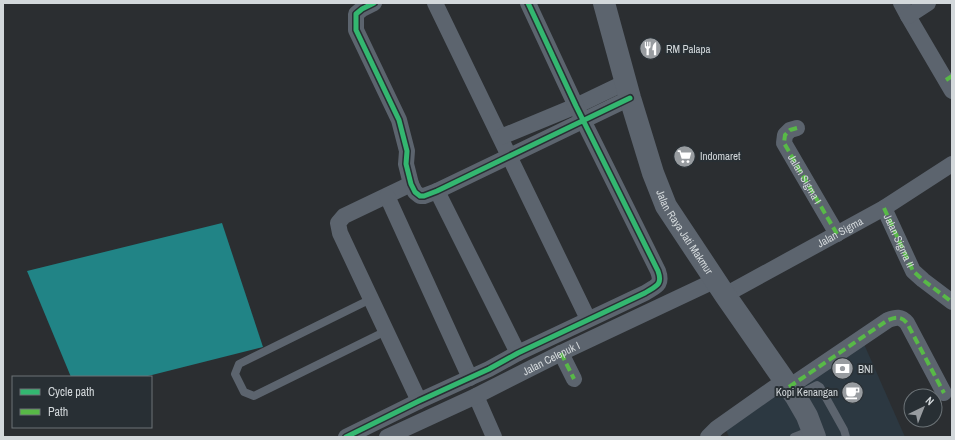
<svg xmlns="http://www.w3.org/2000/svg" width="955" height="440" font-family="'Archivo Narrow',sans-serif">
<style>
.built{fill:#2c3841}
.water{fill:#218486}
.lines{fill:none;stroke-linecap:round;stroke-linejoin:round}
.lane{stroke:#5c646e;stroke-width:8}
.street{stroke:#5c646e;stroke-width:16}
.primary{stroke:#5c646e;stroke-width:22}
.quiet{stroke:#58b947;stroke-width:4;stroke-dasharray:8 4;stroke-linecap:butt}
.cycleway-casing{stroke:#282f34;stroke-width:8}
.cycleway{stroke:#33b770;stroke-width:5}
.labels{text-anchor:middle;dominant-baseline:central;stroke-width:4;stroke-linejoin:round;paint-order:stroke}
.poi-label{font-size:11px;fill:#d3d8db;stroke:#282f34;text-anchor:start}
.street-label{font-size:11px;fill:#d3d8db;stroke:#282f34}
</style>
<rect width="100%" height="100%" fill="#2b2e31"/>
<path class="built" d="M864 344 905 437H729L726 430 770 398Z"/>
<path class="water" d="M222 223 263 347 144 377H71L27 271Z"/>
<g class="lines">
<path class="lane" d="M371 299 239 364 235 374 244 392 254 396 386 331
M796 396 817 385 820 387 844 430 846 437
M794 437 812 430"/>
<g class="street">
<path d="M374 3 362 9 356 14V30L399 120 407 151 406 164 411 184 415 192 420 196H424L437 191 630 98"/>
<path d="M435 3 588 319"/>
<path d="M901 3 908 16 952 91"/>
<path d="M908 16 928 3"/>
<path id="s1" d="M797 128 790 130 785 135 784 143 837 234"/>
<path d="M501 137 576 106 626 82"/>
<path d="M411 184 344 216 338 223 340 233 419 401"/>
<path d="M437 191 518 353"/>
<path d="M387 196 470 378"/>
<path id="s2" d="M884 208 913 271 923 280 952 302"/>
<path id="s3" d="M725 295 884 208 952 164"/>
<path d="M561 353 574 379"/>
<path d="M789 387 888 320C896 317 901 316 907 323L944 393"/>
<path d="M476 396 494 437"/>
<path d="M346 437 419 401 489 369 518 353 645 293C656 286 663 285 658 271L576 106 528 3"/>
<path id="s4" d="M387 437 476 396 561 353 716 280"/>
<path d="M708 437 717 428 785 380"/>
</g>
<path class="primary" id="s5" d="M604 3 630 98 653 173 666 206 725 295 796 397 807 416 815 437"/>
<path class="quiet" d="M946 80 952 76
M797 128 790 130 785 135 784 143 837 234
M884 208 913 271 923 280 952 302
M561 353 574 379
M789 387 888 320C896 317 901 316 907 323L944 393"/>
<defs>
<path id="cycleway" d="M374 3 362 9 356 14V30L399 120 407 151 406 164 411 184 415 192 420 196H424L437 191 630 98
M346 437 419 401 489 369 518 353 645 293C656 286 663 285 658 271L576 106 528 3"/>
</defs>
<use href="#cycleway" class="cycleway-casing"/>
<use href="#cycleway" class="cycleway"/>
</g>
<defs>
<symbol id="restaurant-disc" viewBox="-11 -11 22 22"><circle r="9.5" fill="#989ca0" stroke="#282f34"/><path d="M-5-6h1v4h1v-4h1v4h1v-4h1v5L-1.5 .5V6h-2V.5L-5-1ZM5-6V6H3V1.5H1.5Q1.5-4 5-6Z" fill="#fff"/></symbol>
<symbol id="supermarket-disc" viewBox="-11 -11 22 22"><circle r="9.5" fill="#989ca0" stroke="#282f34"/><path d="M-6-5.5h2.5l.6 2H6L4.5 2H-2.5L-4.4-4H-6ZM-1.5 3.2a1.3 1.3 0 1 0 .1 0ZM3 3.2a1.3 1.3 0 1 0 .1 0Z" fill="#fff"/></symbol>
<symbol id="bank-disc" viewBox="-11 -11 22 22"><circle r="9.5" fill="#989ca0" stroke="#282f34"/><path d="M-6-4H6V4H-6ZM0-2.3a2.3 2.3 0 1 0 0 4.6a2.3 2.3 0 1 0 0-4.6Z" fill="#fff"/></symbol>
<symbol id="cafe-disc" viewBox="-11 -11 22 22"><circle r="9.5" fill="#989ca0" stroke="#282f34"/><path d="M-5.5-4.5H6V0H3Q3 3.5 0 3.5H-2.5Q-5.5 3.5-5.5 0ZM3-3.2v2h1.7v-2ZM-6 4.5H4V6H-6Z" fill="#fff"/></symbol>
</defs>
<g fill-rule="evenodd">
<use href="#restaurant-disc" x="638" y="36" width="25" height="25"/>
<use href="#supermarket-disc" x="672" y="144" width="25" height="25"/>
<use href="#bank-disc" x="830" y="356" width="25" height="25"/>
<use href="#cafe-disc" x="840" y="380" width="25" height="25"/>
</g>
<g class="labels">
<g class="poi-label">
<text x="666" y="49">RM Palapa</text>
<text x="700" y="156">Indomaret</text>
<text x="858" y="369">BNI</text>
<text x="838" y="392" text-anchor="end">Kopi Kenangan</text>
</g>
<g class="street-label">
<text stroke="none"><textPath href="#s1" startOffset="64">Jalan Sigma I</textPath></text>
<text stroke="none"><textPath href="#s5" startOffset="244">Jalan Raya Jati Makmur</textPath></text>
<text stroke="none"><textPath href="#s3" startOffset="131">Jalan Sigma</textPath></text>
<text stroke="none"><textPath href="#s2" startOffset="36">Jalan Sigma II</textPath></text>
<text stroke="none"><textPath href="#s4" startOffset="182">Jalan Celepuk I</textPath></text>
</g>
</g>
<rect width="955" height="440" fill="none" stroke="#d3d8db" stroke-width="8"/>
<rect x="12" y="376" width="140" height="52" fill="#282f34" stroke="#6c7377"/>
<rect x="20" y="389" width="20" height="6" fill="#33b770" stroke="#6c7377"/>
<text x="48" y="396" font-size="12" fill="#d3d8db">Cycle path</text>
<rect x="20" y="409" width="20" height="6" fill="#58b947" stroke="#6c7377"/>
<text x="48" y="416" font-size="12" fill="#d3d8db">Path</text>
<g transform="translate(923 408) rotate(43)"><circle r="19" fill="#282f34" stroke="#6c7377"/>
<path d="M0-3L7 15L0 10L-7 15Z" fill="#989ca0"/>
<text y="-6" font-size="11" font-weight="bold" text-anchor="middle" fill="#d3d8db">N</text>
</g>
</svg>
